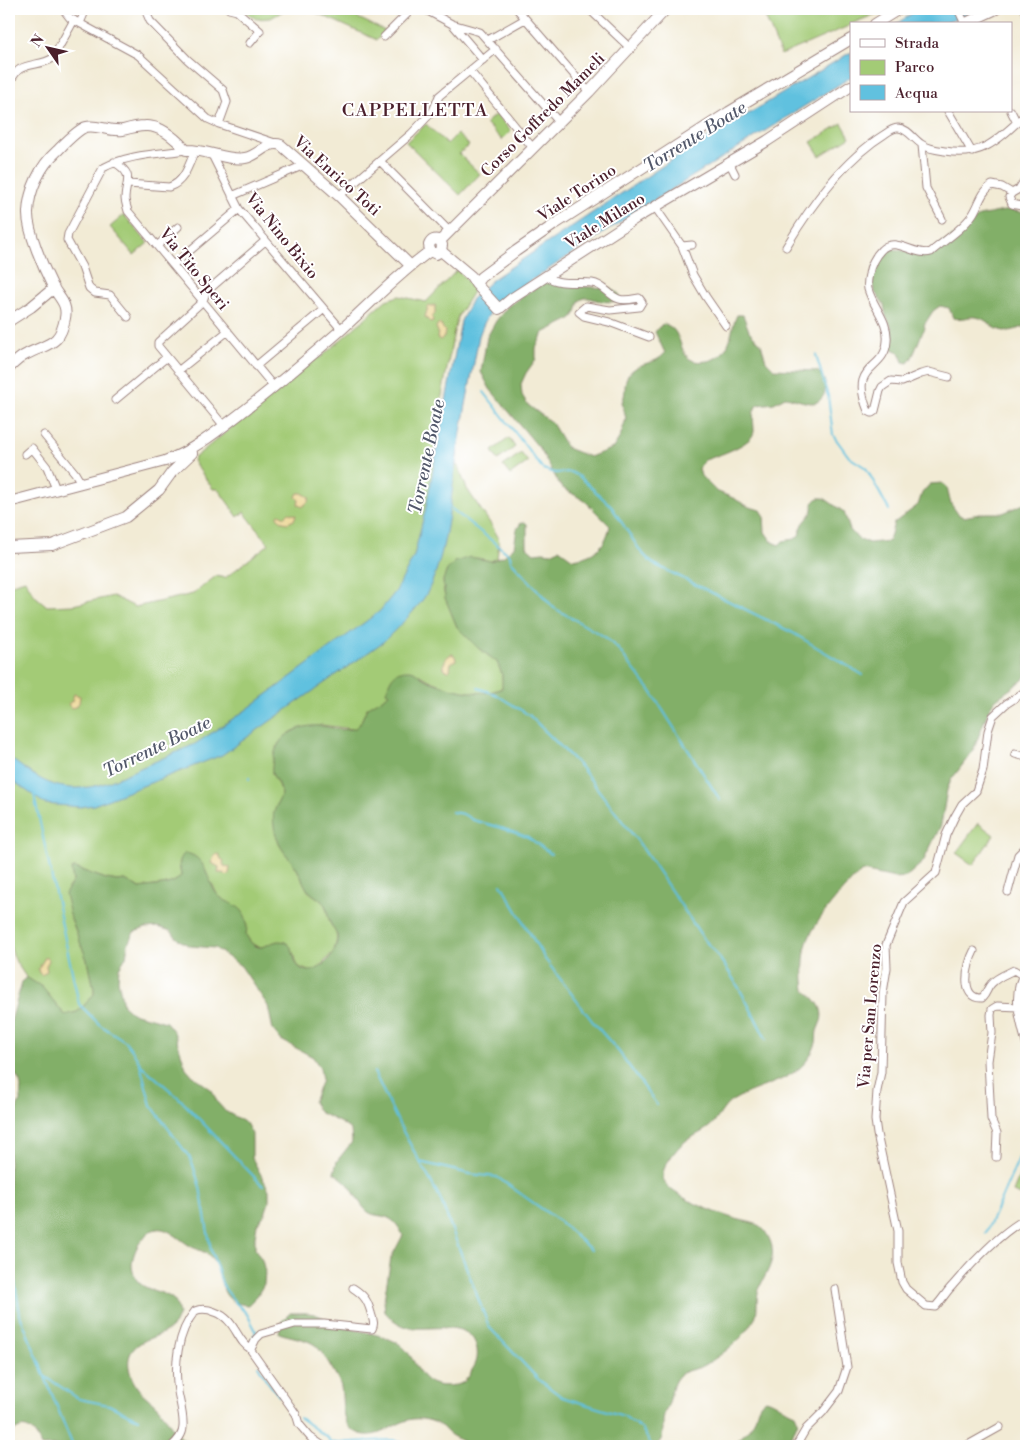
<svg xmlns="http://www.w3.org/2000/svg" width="1035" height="1455" font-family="'Libre Bodoni',serif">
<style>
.green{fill:#a3cb76;stroke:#767550}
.forest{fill:#82af67;stroke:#666749}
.sand{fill:#eeda9e;stroke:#9c7c64}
.water{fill:#61c1df;stroke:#567085}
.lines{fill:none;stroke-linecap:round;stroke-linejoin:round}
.stream{stroke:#61c1df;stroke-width:2}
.street-casing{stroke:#9e8580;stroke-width:9}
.secondary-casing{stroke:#9e8580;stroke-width:12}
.primary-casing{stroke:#9e8580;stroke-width:12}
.street{stroke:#fff;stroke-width:7}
.secondary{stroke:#fff;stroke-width:10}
.primary{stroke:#fff;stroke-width:10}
.labels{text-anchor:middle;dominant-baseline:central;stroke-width:4;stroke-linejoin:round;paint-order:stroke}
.street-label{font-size:16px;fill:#4a1f2b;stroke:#fff}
.neighbourhood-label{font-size:18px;letter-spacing:1px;fill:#4a1f2b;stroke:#fff}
.water-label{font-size:18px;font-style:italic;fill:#52586a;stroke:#fff}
</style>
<rect width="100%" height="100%" fill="#fff"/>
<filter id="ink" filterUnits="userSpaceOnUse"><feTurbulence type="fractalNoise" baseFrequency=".02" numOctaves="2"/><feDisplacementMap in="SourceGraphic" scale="10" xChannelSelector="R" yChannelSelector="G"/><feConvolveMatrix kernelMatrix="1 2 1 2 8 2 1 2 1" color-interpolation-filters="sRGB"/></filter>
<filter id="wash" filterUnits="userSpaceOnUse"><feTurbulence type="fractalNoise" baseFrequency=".0096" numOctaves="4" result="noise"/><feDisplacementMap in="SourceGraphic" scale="20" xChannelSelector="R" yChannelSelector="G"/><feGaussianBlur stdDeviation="1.12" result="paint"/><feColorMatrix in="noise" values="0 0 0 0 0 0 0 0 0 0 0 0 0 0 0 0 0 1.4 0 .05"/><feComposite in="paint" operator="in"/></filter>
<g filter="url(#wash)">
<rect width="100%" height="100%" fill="#f2ebd5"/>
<path class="green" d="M242 9H303L283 11 271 18 256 19Z
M308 9H340L385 31 377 40Z
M762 9H886V10L851 24V25L781 55Z
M496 114 511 131 502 140 486 123Z
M842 123 850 137 820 156 811 142Z
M426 124 447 144 457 134 469 145 459 154 480 174 460 195 406 142Z
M124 215 148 243 134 255 110 227Z
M458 269 474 290 458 316 454 331 438 417 433 459 458 466 467 489 492 526 498 537 499 543 497 558 491 561 477 558 447 570 443 581 444 593 457 627 478 648 497 662 502 674 503 687C479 702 434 685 413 671L384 699 367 708 359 726 353 729 321 725 280 742 277 747 272 773 280 789 281 795 274 813 279 844 297 869 308 891 323 902 326 907 330 923 336 933 337 939 334 951 317 970 311 972 299 967 296 962 295 956 277 941C263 948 255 951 246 935L247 923 217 894 212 884 179 863 181 876C172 887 154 885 140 888L125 880 118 881 106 879 75 868 72 869 73 881 68 888 78 936 89 965 94 989V994L82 1008 77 1012 65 1015 47 993 31 980 26 977 16 962 9 944V585L25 580 35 596 47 606 73 605 113 596 135 607 193 594 216 576 225 578 269 544 244 512 238 517 218 489H213L193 461 194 458 319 356 320 358 386 300 399 296 426 302Z
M509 438 515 447 498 460 492 451Z
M521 453 528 462 510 475 503 466Z
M978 823 994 835 973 865 956 853Z
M1026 1160V1197L1013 1192Z"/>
<path class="forest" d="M1009 210 1026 213V326C1013 331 1002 335 990 324 986 321 982 318 976 317 968 316 961 320 953 318L949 308 940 306 933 311 924 325 925 328C919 337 915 356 908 363L903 362 899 352 889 348 892 328 886 317 884 305 874 291 872 282 874 267 880 257 886 250 895 249 924 255 965 228 979 216Z
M549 281 568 286 611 288 620 295 618 301C612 302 605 302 600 301 591 299 587 295 579 301L576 312 573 317 569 320 543 333 536 348V359L526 373 521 384 522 395 528 405 552 423 567 448 590 457 613 448 620 437 626 419 622 402C627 393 623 383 628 375 639 360 655 366 665 353L655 332 659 327 664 324C688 330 673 367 707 361 714 360 722 355 726 348 732 339 732 325 737 315H743L749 331 761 344 766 361 774 369 817 371C830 379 827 402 813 403 803 403 794 398 785 397L774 403 757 405C751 414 754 421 754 431 754 444 717 456 705 460L701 464 699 469 701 476 716 491 733 498 749 507 761 510 764 515 765 532 772 542 779 545 783 541 795 539 799 535 803 524 811 514 813 503 818 498H824L844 512 850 530 858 539 869 543 889 541 894 523 918 505 922 493 930 484 942 483 947 487 951 504 958 514 963 517 985 513H1003L1026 503V675L1023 680 995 700 989 709 973 751 951 780 947 790 941 825 923 862 906 877 895 878 862 871C845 886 814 921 807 943 803 954 803 978 805 990 814 998 825 1007 821 1021 820 1024 818 1028 817 1031 816 1035 817 1039 816 1043 803 1083 762 1082 732 1101 724 1106 721 1114 715 1121 708 1130 697 1134 687 1140 680 1145 674 1152 669 1160 665 1166 661 1173 664 1181 669 1195 718 1214 733 1218 741 1221 755 1222 761 1227 766 1231 771 1241 772 1247 775 1263 764 1276 759 1289 756 1298 758 1307 756 1315 750 1334 722 1355 705 1365 697 1370 684 1369 678 1377 671 1384 672 1396 668 1405 667 1409 664 1411 664 1415 661 1427 667 1438 655 1446H470C465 1442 457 1439 451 1435 446 1432 444 1427 439 1425 433 1420 421 1418 413 1419 393 1422 377 1443 356 1432 339 1424 344 1402 341 1387 340 1380 321 1349 315 1345 305 1338 290 1337 279 1333L282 1321 290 1313C299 1313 309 1312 317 1315 324 1317 330 1323 337 1325 356 1331 378 1333 396 1342 422 1356 412 1392 456 1385 464 1384 469 1377 472 1370 477 1363 478 1357 477 1349 471 1317 429 1332 407 1327 398 1324 391 1319 385 1312L384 1300 391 1258 403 1235C389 1206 376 1223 364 1208 351 1192 355 1186 334 1173L337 1161 352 1142 351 1130 341 1123 319 1112 313 1102 322 1080 320 1068 313 1057 281 1040 273 1030 268 1006 241 966 215 948 190 946 179 940 171 931 158 927 146 928 134 932 128 944 126 957 119 968 118 980 123 1005 132 1013 166 1022 174 1032 186 1068 193 1076 212 1090 217 1102 225 1111 246 1123 252 1134V1158L269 1190V1202L265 1214 257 1224 255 1237V1249L262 1260 265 1272 264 1284 257 1296 248 1305C239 1304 234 1303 228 1297 221 1290 220 1271 214 1261 209 1253 201 1251 192 1247 174 1237 160 1215 141 1241 136 1247 132 1258 132 1266 135 1294 160 1287 174 1300 177 1304 178 1310 179 1314 177 1318 176 1322 174 1325 163 1338 142 1336 132 1351 125 1361 130 1377 137 1387 143 1396 154 1401 161 1411 168 1420 175 1435 185 1440 193 1444 203 1442 211 1446H41C38 1438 31 1425 20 1428 16 1429 13 1433 9 1434V1116L15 1113 20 1101 21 1088 20 1082 9 1063V1028L22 982 26 977 42 987 65 1015 77 1012 82 1008 94 994V989L89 965 71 919 65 894 73 881 71 869 75 868 106 879 117 881 125 880 140 888C155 885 172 887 181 876 180 866 177 860 185 853 207 856 206 880 217 894 224 903 237 903 243 912 248 920 247 927 246 935 260 961 269 936 285 942 296 947 292 961 299 967 316 982 340 951 337 935 335 931 332 927 330 922 327 915 328 907 322 901 317 897 311 894 307 889 303 883 301 875 297 869 291 859 282 852 278 841 275 833 272 821 274 812 276 805 282 797 281 790 279 784 274 779 272 773 271 767 274 753 277 747 284 731 306 724 322 726 331 727 343 731 352 729 362 727 362 716 367 709 372 703 383 700 389 694L386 692C388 686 390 678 395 674 399 670 409 669 414 671 417 673 420 676 423 678 443 688 483 699 502 688V674L497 662 478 648 457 627 445 598 443 580 447 570 455 562 470 557 491 561 504 556 514 547 517 529 521 523 525 522 527 524V547L534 553 543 552 551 553 559 549 573 559C595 556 605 547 610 526L585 501 561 487 540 449 490 389 481 372 487 337 496 321 508 306 544 282Z
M766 1399C777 1402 784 1410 795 1414L798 1421 788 1446H732C738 1439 746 1434 751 1426 759 1415 754 1407 766 1399Z"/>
<path class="sand" d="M435 305V314L432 317 433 321 430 322 425 317 428 307Z
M439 323 445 331 444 337 440 340 437 338 438 332 436 327Z
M298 493H302L309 497V501L302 507 298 504 299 500 296 497Z
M289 513 296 515 294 520 288 523 283 522 277 517 279 514 285 517Z
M452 654 455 656 456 660 451 663 450 670 448 672 444 668C443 663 446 656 452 654Z
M74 694 80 696 79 703 75 707 71 708 68 704 72 701Z
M219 854 221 859 224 861 223 863 224 866 230 867 229 874 227 876 223 873H218L219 867 211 863 215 855Z
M46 956 49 960 46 966 47 971 42 975 39 973 38 969Z"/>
<path class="water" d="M919 9H978L944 24H896Z
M851 52V77L634 213 500 301C489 312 484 322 479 336 472 376 463 416 457 457 450 501 448 549 428 591 421 606 395 630 383 642L222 755 94 805 80 807 45 804 9 778V757C42 783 63 796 106 783L195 744 246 710 380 611 396 591 414 556 426 507 461 321 472 299 493 279 670 161Z"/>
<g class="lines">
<path class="stream" d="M816 355 828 396 833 435 849 457 866 468 889 510
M484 392 543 469 555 473 571 472 580 477 611 506 641 552 652 563 793 633 863 675
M448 506 510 555 511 561 554 608 605 637 618 649 650 690 720 800
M478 688 495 694 529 715 580 766 639 843 703 938C730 968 748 1003 766 1039
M249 779V778
M34 795 79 1004 100 1025 125 1041 134 1053 140 1064 151 1105 190 1158 193 1165 200 1187 211 1250 223 1286 235 1302 247 1314 256 1331 252 1342
M452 812 463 814 473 820 498 827 528 837 551 854
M501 884 545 959 593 1022 619 1052 657 1105
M141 1065 179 1098 263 1186
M374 1072 400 1126 440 1198 489 1327 538 1379 562 1397 624 1416 642 1429 652 1446
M420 1162 470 1174 497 1177 559 1221 591 1250
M986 1233 1026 1142
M9 1244 20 1315 73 1446
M258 1366 267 1381 279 1396
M46 1377 79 1399 109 1405 138 1419
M300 1418 329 1439 331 1446
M330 1443 393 1440 413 1446"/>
</g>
</g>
<g filter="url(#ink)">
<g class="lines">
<defs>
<path id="street" d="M63 9 70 18 138 55 208 119 219 124 275 143
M148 9 147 14 150 21 188 60 223 90 227 102 219 124
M229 9 237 11 260 31 250 43
M424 9 452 24 480 32 559 122
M517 9 589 92
M589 9 630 48
M958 9 965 24
M1024 9 1026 13
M80 23 86 9
M453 25 483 60
M384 37 412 9
M488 40 525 19
M470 71 533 148
M9 82C13 78 15 72 20 69 30 63 43 65 53 58L74 20
M948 111 972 152
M1011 111 1017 123
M922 145 926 188 942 219
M211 153 239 209 341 329
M380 161 449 231
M114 162C135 175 126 180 125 198 125 202 127 207 128 211L274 387
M729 162 735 174
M128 184 169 187C185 182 189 164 195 150
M1012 193 1009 197 1012 204 1026 207
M232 196 304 165
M339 196 411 134 433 111 439 96 496 49
M655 207 682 246 693 275 706 297 726 326
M158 245 178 227
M682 246 692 245
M786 247C811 205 843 160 885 134 889 131 894 128 898 128 908 128 915 141 923 145 929 149 938 150 945 151 983 158 1000 138 1026 114
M173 265 239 209
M546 276C559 286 577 281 592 283 605 285 609 296 619 299 625 301 633 299 639 298L642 302 639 307 610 310 586 306 579 312 584 316 609 322 649 337
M128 317 110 295 95 293 89 288 82 267 67 240 68 234 103 168C129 154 158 154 186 150
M256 366 324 309
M178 371 228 331
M949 377 929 372 921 374 902 382 891 381 882 387 880 391 875 411 872 413 868 411C848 362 885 373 887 341 889 321 873 307 868 289 867 284 868 278 869 274 870 266 875 256 881 250 895 235 915 257 931 252 945 240 963 229 973 214 980 203 981 192 992 185L1002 187 1012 193 1019 189 1026 178
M115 400 167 357
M224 426 158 346V342L203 301 206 292 265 241
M44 435 75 473 81 483
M25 454 32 448 47 467 56 489
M1026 691 1006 704 993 716 988 731 983 770 976 791 962 804 954 818 946 835 936 873 904 902 886 945 887 968 883 993 881 1072 877 1091 875 1120 877 1134 898 1231V1263L902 1282 906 1289 926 1306 935 1307C942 1300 946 1292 953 1285 970 1265 1002 1231 1026 1219
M1015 754 1026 757
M1008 892 1018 855 1026 847
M974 951C967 964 959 999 982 998 987 993 987 988 991 984 997 977 1006 974 1014 970L1022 975
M1026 969C1011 993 1019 1017 1026 1043
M996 1157 997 1133 991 1119 988 1061 992 1033 991 1015 992 1009 997 1006 1018 1007
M250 1349 296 1414 299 1424 310 1437 323 1446
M172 1446C177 1441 183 1435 183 1427 184 1416 180 1403 178 1392 174 1365 177 1333 195 1311 202 1308 208 1309 215 1312 236 1319 237 1343 251 1349L256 1339 261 1334 295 1324H324L372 1329C375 1323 373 1320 371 1313 368 1301 364 1295 353 1288
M796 1446 806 1429 823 1412 839 1391 847 1367 835 1289
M966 1446 1000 1427"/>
<path id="secondary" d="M875 24 899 9
M964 24 996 9
M441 251 471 276 476 284 499 309 511 299 636 218 767 141 851 86
M476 283 481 277 516 251 555 224 729 112 851 39
M9 321 31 307 54 288
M9 368C14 363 20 357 27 354 48 343 60 346 65 318 68 304 59 298 53 287 44 269 27 231 28 212 29 190 40 166 57 151 63 145 78 129 86 127 97 124 108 132 123 130 130 128 138 126 145 126 161 125 177 140 186 150 206 149 227 161 245 158 258 156 268 140 281 145L339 196 410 265"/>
<path id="primary" d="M440 241 589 92 666 9
M430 251 436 254 441 251 442 245 440 241
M430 251 429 245C431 240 435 238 440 241
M9 502 165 461C195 450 220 429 245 410 278 384 310 357 342 329 371 303 398 274 430 251
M9 547 52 545 126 517 159 490 172 472 192 453"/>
</defs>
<use href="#street" class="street-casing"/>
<use href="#secondary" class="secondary-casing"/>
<use href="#primary" class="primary-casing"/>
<use href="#street" class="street"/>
<use href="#secondary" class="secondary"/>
<use href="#primary" class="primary"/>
</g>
</g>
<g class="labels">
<g class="street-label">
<text transform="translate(543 115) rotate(-45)">Corso Goffredo Mameli</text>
<text transform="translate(337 176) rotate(42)">Via Enrico Toti</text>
<text transform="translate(577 193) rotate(-33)">Viale Torino</text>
<text transform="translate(605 221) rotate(-32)">Viale Milano</text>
<text transform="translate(282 236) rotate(51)">Via Nino Bixio</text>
<text transform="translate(194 269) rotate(51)">Via Tito Speri</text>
<text transform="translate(870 1016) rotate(-85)">Via per San Lorenzo</text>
</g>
<g class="neighbourhood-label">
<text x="415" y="110">CAPPELLETTA</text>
</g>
<g class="water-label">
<text transform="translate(695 137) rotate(-32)">Torrente Boate</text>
<text transform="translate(427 457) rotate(-78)">Torrente Boate</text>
<text transform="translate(157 747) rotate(-26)">Torrente Boate</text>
</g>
</g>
<rect width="1035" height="1455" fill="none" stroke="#fff" stroke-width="30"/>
<rect x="850" y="22" width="162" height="90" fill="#ffffff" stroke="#b7a5aa"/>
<rect x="860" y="39" width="25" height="8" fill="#ffffff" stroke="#b7a5aa"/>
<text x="895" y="48" font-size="15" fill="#4a1f2b">Strada</text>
<rect x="860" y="60" width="25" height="15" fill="#a3cb76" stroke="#b7a5aa"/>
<text x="895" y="72" font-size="15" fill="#4a1f2b">Parco</text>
<rect x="860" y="85" width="25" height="15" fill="#61c1df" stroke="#b7a5aa"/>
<text x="895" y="98" font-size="15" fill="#4a1f2b">Acqua</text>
<g transform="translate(48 48) rotate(304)" stroke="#ffffff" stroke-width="4" paint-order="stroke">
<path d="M0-4L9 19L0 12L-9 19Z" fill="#4a1f2b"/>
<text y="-8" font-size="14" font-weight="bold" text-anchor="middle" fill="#4a1f2b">N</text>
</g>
</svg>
